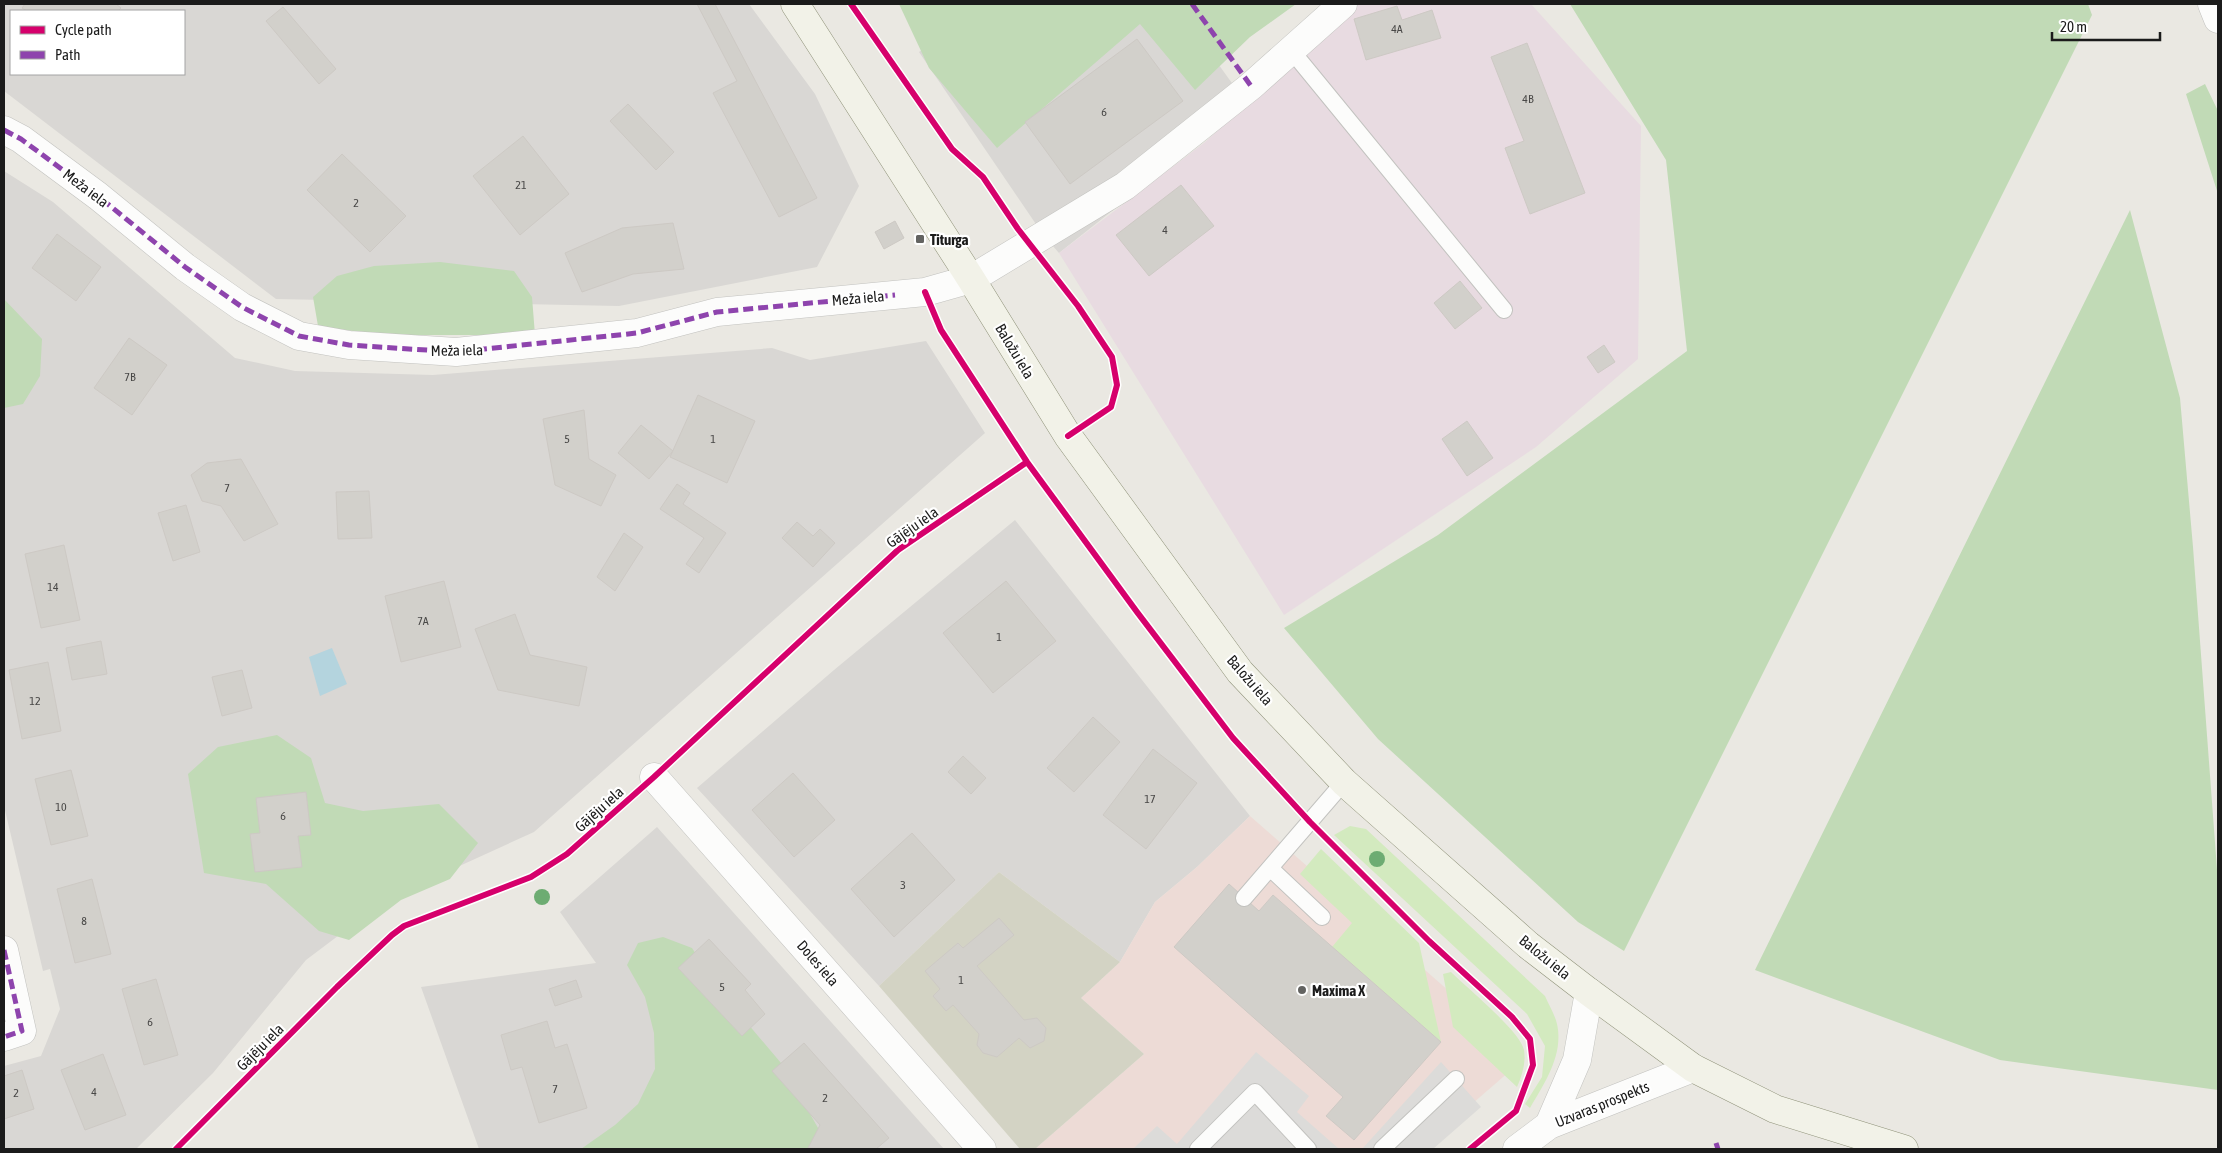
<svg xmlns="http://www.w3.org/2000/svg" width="2222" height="1153" font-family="'Asap Condensed',sans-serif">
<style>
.residential{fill:#d9d7d4;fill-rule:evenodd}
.commercial{fill:#eddbd6}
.industrial{fill:#e8dbe1}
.construction{fill:#d3d3c4}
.grass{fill:#d3eabf}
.forest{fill:#c1dab6}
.parking{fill:#dcdbd9}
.water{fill:#b4d4de}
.building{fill:#d2d0cb;stroke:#cdc9c4}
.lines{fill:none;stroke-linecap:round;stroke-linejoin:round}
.service-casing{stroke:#c2c2bf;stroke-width:18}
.minor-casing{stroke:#c2c2bf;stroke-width:29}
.secondary-casing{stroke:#90937a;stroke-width:29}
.service{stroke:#fcfcfb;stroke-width:16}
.minor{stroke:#fcfcfb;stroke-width:28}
.secondary{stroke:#f2f2e8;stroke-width:28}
.quiet{stroke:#8e44ad;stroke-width:5;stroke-dasharray:10 5;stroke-linecap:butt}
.cycleway-casing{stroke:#fff;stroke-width:9}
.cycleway{stroke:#d6006c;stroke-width:6}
.tree{fill:#6dac72}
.poi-dot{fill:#636361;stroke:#fff;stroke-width:2}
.labels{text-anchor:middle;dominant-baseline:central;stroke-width:4.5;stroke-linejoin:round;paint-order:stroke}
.number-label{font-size:12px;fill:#494847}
.street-label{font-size:15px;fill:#1b1b1b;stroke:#fff}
.poi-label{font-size:15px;font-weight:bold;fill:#1b1b1b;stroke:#fff;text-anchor:start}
</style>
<rect width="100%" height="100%" fill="#eae8e2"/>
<path class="residential" d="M4 4H749L815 94 859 186 817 267 619 306 276 299 4 91ZM11 11H184V74H11Z
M988 4H1175L1247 104 1059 253 1044 236 919 52Z
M4 171 53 202 235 358 295 371 433 375 772 348 810 360 926 341 985 433 534 832 387 899 306 960 213 1073 136 1149H4V1066L41 1056 60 1009 50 969 43 971 4 806Z
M1015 520 1250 816 1197 867 1155 902 1120 962 999 872 879 986 697 788 834 670Z
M657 827 840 1032 944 1149H479L421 987 596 963 560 912Z"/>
<path class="commercial" d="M1250 816 1525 1058 1420 1149H1035L1144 1054 1081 998 1120 962 1155 902 1197 867Z"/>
<path class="industrial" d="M1357 4H1531L1641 126 1638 359 1536 447 1284 615 1059 253 1204 143Z"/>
<path class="construction" d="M999 872 1120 962 1081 998 1144 1054 1035 1149H1020L879 986Z"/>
<path class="grass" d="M1350 826 1366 829 1545 996C1549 1005 1555 1015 1557 1024 1564 1055 1544 1084 1530 1108L1525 1104 1542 1077 1545 1046 1527 1014 1334 835Z
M1321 849 1419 943 1441 1042 1332 947 1352 923 1300 874Z
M1451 972C1466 987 1520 1031 1524 1050 1526 1063 1522 1076 1517 1087L1453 1027 1443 974Z"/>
<path class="forest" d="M899 4H1296L1250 37 1195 90 1140 24 997 148 929 68Z
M1570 4H2088L2092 15 1624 951 1578 922 1378 739 1284 628 1438 535 1687 351 1666 160Z
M2205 84 2218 111V194L2186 94Z
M2130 210 2180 398 2193 547 2218 883V1090L2000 1060 1755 970Z
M440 262 514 271 532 297 535 335H381L318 326 313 297 337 276 374 266Z
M4 299 42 339 40 376 23 404 4 408Z
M277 735 311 758 325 803 363 811 439 804 478 843 450 879 401 900 349 940 319 931 266 884 204 873 188 774 218 747Z
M663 937 692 948 720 991 781 1063 830 1149H581L615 1125 638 1104 655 1069 654 1033 645 997 627 965 638 943Z"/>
<path class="parking" d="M1256 1052 1309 1096 1297 1112 1339 1149H1133L1157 1126 1177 1144Z
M1441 1062 1481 1107 1433 1149H1362Z"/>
<path class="water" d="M332 648 347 684 320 696 309 657Z"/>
<path class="building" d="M25 4H116L121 8 118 11H27L22 8Z
M697 4H715L817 198 779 217 713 93 737 81Z
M1397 6 1402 20 1432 10 1441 38 1366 60 1354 19Z
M283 7 336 69 319 84 266 21Z
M1137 39 1183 101 1070 184 1025 122Z
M1527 43 1585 193 1530 214 1505 148 1524 141 1491 57Z
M628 104 674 152 656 170 610 121Z
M523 136 569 194 520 235 473 176Z
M342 154 406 216 370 252 307 190Z
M1181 185 1214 226 1149 276 1116 235Z
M895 221 904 238 884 249 875 232Z
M673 223 684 269 633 274 582 292 565 253 622 228Z
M57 234 101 267 76 301 32 268Z
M1460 281 1482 308 1455 329 1434 303Z
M129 338 167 365 132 415 94 388Z
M1604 345 1615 362 1598 373 1587 357Z
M698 395 755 421 727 483 670 457Z
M584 410 589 459 616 475 601 506 555 485 543 419Z
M1467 421 1493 458 1467 476 1442 439Z
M641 425 673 451 649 479 618 453Z
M241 459 278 524 244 541 221 506 202 501 191 475 207 463Z
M677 484 690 493 683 504 726 533 699 573 686 564 704 538 660 509Z
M369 491 372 538 338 539 336 492Z
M186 505 200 552 173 561 158 513Z
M797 522 813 536 820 529 835 543 813 567 782 538Z
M624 533 643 547 615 591 597 577Z
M64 545 80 620 41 628 25 554Z
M444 581 461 647 401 662 385 596Z
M1006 581 1056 641 993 693 943 633Z
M515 614 530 655 587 667 579 706 498 690 475 629Z
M101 641 107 674 72 680 66 648Z
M48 662 61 731 22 739 9 670Z
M242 670 252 708 222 716 212 677Z
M1093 717 1120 742 1074 792 1047 768Z
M1153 749 1197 783 1146 849 1103 815Z
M963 756 986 778 971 794 948 772Z
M71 770 88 836 51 845 35 779Z
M793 773 835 820 794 857 752 810Z
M306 792 311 835 298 836 302 867 255 872 250 834 260 833 256 798Z
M912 833 955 880 894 937 851 889Z
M92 879 111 954 75 963 57 889Z
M1229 884 1259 911 1273 895 1441 1042 1354 1140 1326 1116 1343 1097 1174 947Z
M999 918 1014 935 977 966 1024 1020 1037 1018 1046 1028 1044 1041 1030 1048 1019 1038 997 1057 983 1053 977 1045 979 1034 953 1005 946 1011 933 996 940 989 925 971 958 943 963 948Z
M709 939 751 984 745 990 765 1014 742 1036 678 968Z
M156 979 178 1055 144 1065 122 989Z
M576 980 582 997 555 1006 549 989Z
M547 1021 555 1048 567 1044 587 1108 539 1123 522 1067 511 1070 501 1035Z
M804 1043 889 1138 876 1149 808 1148 820 1125 772 1071Z
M103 1054 126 1115 85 1130 61 1070Z
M22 1070 34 1109 4 1119V1076Z"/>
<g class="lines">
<defs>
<path id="service" d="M1291 50 1504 310
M1270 868 1322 917
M1244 898 1344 782
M1198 1149 1255 1092 1308 1149
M1382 1149 1456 1079"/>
<path id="minor" d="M2212 4 2218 19
M4 130 21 139 98 196 185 267 242 307 299 336 349 345 456 352 637 333 717 312 925 292 971 279 1125 186 1251 86 1343 4
M654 777 982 1149
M4 950 22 1031 4 1037
M1549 1125 1577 1060 1589 992
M1517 1149 1549 1125 1693 1068"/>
<path id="secondary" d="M795 4 971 279 1068 436 1240 672 1344 782 1528 945 1589 992 1693 1068 1775 1109 1904 1149"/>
</defs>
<use href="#service" class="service-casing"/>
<use href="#minor" class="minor-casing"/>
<use href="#secondary" class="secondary-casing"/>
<use href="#service" class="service"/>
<use href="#minor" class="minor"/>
<use href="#secondary" class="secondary"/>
<path class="quiet" d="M1192 4 1251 86
M4 130 21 139 98 196 185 267 242 307 299 336 349 345 456 352 637 333 717 312 895 295
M4 950 22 1031 4 1037
M1716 1143 1718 1149"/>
<defs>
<path id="cycleway" d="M851 4 952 149 983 177 1018 229 1078 306 1112 357 1117 385 1111 407 1068 436
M925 292 941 330 1027 462 1137 612 1233 738 1310 822 1429 941 1512 1017 1530 1039 1533 1065 1516 1111 1470 1149
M176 1149 337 987 392 935 404 926 531 877 567 854 654 777 898 550 1027 462"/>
</defs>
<use href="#cycleway" class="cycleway-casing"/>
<use href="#cycleway" class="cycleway"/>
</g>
<g class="tree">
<circle cx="1377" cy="859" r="8"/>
<circle cx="542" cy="897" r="8"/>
</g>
<g class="poi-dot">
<rect x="915" y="234" width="10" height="10" rx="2.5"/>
<circle cx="1302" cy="990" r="5"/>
</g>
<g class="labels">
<g class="number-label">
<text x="1397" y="29">4A</text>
<text x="1528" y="99">4B</text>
<text x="1104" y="112">6</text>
<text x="521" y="185">21</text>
<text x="356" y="203">2</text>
<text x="1165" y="230">4</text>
<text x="130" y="377">7B</text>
<text x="567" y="439">5</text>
<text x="713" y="439">1</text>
<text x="227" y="488">7</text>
<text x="53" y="587">14</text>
<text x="423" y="621">7A</text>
<text x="999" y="637">1</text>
<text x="35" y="701">12</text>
<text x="1150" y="799">17</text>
<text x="61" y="807">10</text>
<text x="283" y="816">6</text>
<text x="903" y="885">3</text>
<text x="84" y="921">8</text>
<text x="961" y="980">1</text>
<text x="722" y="987">5</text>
<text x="150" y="1022">6</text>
<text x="555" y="1089">7</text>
<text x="94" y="1092">4</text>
<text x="16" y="1093">2</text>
<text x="825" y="1098">2</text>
</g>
<g class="street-label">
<text transform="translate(86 188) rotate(37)">Meža iela</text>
<text transform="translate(858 298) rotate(-5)">Meža iela</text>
<text transform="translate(457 350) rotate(-1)">Meža iela</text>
<text transform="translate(1015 351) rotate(59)">Baložu iela</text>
<text transform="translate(912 527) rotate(-35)">Gājēju iela</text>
<text transform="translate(1250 680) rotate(49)">Baložu iela</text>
<text transform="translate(599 809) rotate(-42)">Gājēju iela</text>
<text transform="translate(1545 957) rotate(39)">Baložu iela</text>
<text transform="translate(818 963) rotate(49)">Doles iela</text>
<text transform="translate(260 1047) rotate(-45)">Gājēju iela</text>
<text transform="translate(1602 1104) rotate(-22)">Uzvaras prospekts</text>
</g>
<g class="poi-label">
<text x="930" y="239">Titurga</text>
<text x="1312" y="990">Maxima X</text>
</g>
</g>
<rect width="2222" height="1153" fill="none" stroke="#1b1b1b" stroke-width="10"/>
<rect x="10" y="10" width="175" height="65" fill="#ffffff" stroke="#a4a4a4"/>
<rect x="20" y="26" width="25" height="8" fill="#d6006c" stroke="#a4a4a4"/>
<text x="55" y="35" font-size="15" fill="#1b1b1b">Cycle path</text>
<rect x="20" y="51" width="25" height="8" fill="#8e44ad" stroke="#a4a4a4"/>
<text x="55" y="60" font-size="15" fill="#1b1b1b">Path</text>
<path d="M2052 32v8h108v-8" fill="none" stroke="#1b1b1b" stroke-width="2.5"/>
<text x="2060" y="32" font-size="15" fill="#1b1b1b" stroke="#ffffff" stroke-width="4" paint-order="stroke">20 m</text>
</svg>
